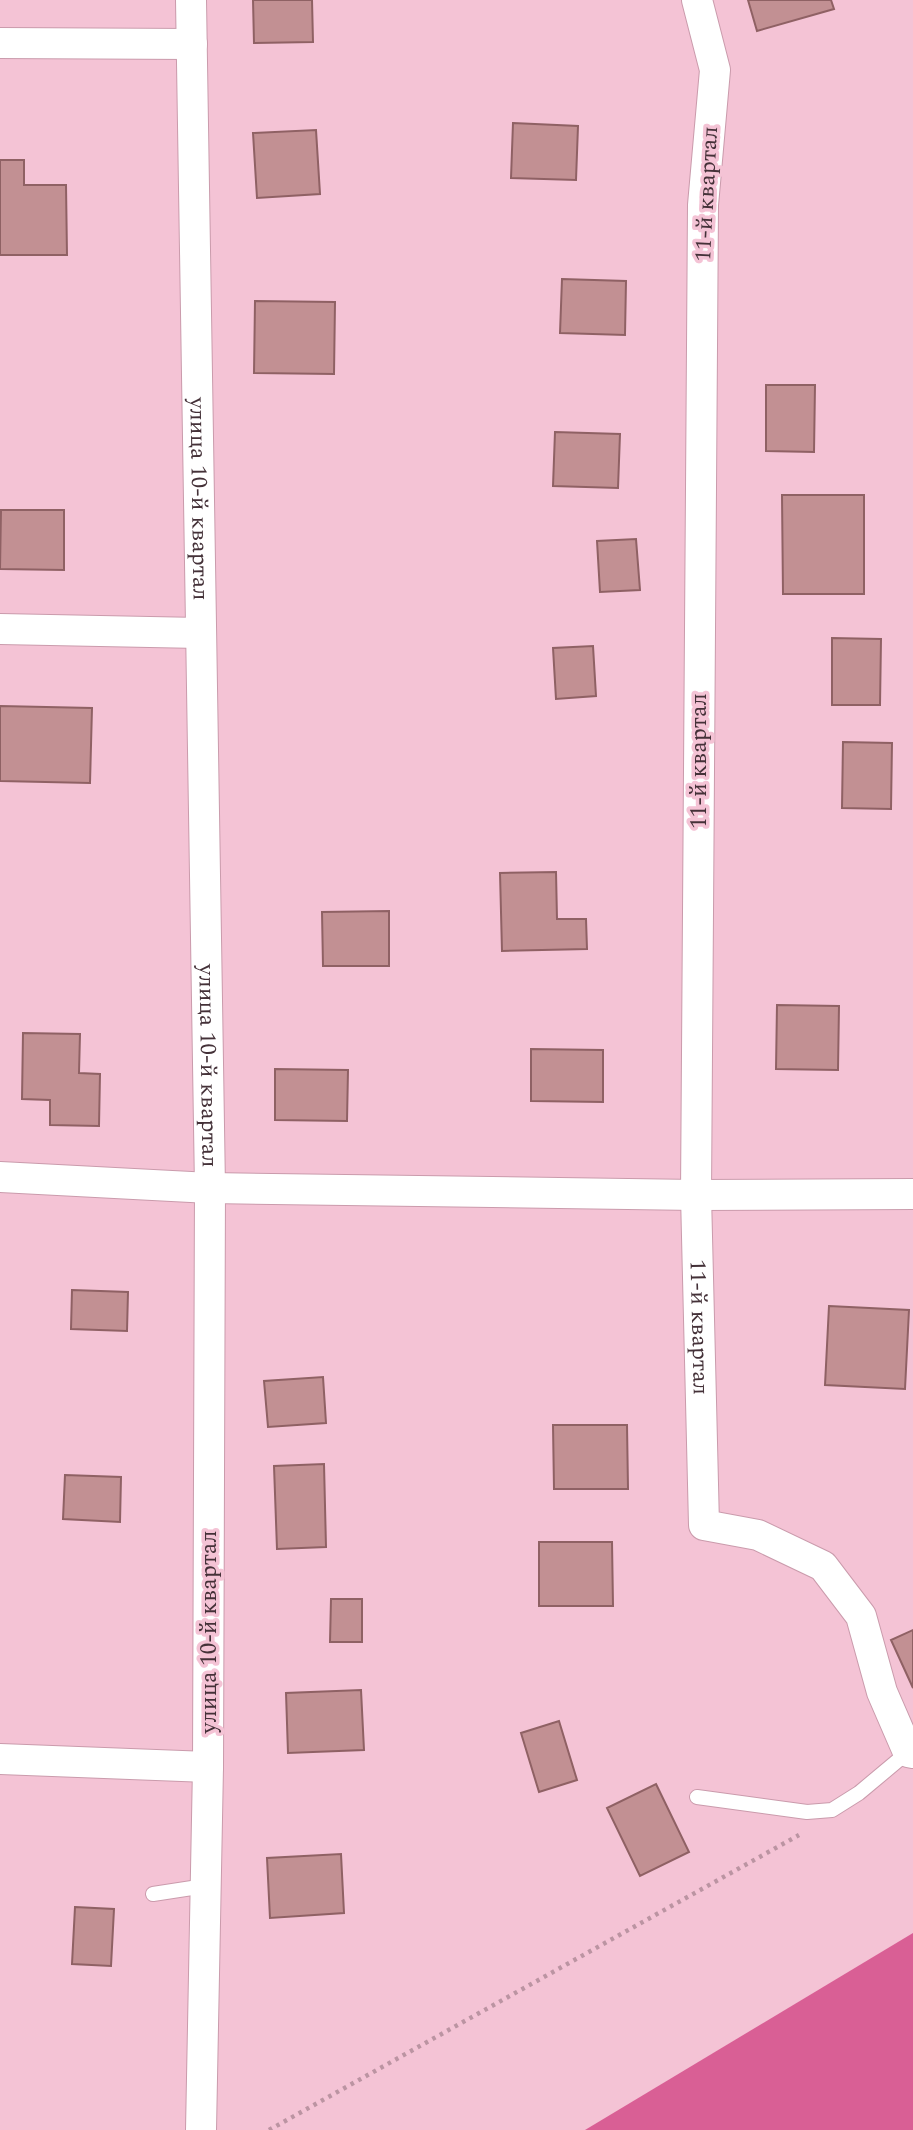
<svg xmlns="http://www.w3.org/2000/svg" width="913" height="2130" font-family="Spectral,serif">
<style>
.forest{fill:#d95f95}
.building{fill:#c29093;stroke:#8f6164;stroke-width:2}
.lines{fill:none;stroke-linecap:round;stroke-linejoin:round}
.service-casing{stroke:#ca9bac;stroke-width:16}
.minor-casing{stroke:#ca9bac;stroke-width:32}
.path{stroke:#bb94a2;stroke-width:4.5;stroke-dasharray:3.5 5;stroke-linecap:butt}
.service{stroke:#fff;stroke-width:14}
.minor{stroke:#fff;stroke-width:30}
.labels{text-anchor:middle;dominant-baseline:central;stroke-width:7;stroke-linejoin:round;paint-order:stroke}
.street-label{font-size:23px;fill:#443138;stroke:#f4c3d5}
</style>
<rect width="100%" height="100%" fill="#f4c3d5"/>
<path class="forest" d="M913 1933V2130H585Z"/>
<path class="building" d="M253 0H312L313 42 254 43Z
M748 0H831L834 9 757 31Z
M513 123 578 126 576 180 511 178Z
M316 130 320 194 257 198 253 133Z
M0 160H24V185H66L67 255H0Z
M562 279 626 281 625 335 560 333Z
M255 301 335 302 334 374 254 373Z
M766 385H815L814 452 766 451Z
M555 432 620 434 618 488 553 486Z
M782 495H864V594H783Z
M1 510H64V570L0 569Z
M636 539 640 590 600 592 597 541Z
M832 638 881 639 880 705H832Z
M593 646 596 696 556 699 553 648Z
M0 706 92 708 90 783 0 781Z
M843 742 892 743 891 809 842 808Z
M556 872 557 919H586L587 949 502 951 500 873Z
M389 911V966H323L322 912Z
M777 1005 839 1006 838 1070 776 1069Z
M23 1033 80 1034 79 1073 100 1074 99 1126 50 1125V1100L22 1099Z
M531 1049 603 1050V1102L531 1101Z
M275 1069 348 1070 347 1121 275 1120Z
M72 1290 128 1292 127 1331 71 1329Z
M829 1306 909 1310 905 1389 825 1385Z
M323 1377 326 1423 268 1427 264 1381Z
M553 1425H627L628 1489H554Z
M324 1464 326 1547 277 1549 274 1466Z
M65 1475 121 1477 120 1522 63 1519Z
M539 1542H612L613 1606H539Z
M331 1599H362V1642H330Z
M913 1630V1688L891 1640Z
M361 1690 364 1750 288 1753 286 1693Z
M559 1721 577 1780 539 1792 521 1733Z
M656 1784 689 1852 640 1876 607 1808Z
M341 1854 344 1913 270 1918 267 1858Z
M75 1907 114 1909 111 1966 72 1964Z"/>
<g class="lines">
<defs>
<path id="service" d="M697 1797 807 1812 832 1810 859 1793 908 1752
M153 1894 205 1886"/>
<g id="minor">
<path id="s1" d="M191 0 210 1188 208 1767 201 2130"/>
<path id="s2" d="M697 0 715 70 703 205 696 1195 704 1525 758 1535 823 1566 861 1616 882 1692 908 1752 913 1753"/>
<path d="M0 43 192 44"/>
<path d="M0 629 200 633"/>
<path d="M0 1177 210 1188 696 1195 913 1194"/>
<path d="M0 1759 208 1767"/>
</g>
</defs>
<use href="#service" class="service-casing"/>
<use href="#minor" class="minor-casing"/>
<path class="path" d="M269 2130 799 1835"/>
<use href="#service" class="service"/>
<use href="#minor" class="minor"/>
</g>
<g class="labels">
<g class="street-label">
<text transform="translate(707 194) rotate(-87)">11-й квартал</text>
<text stroke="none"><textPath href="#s1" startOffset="499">улица 10-й квартал</textPath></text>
<text transform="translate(699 761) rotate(-90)">11-й квартал</text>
<text stroke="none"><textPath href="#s1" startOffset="1066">улица 10-й квартал</textPath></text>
<text stroke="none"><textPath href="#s2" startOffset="1330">11-й квартал</textPath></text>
<text transform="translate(209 1632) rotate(-90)">улица 10-й квартал</text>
</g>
</g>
</svg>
